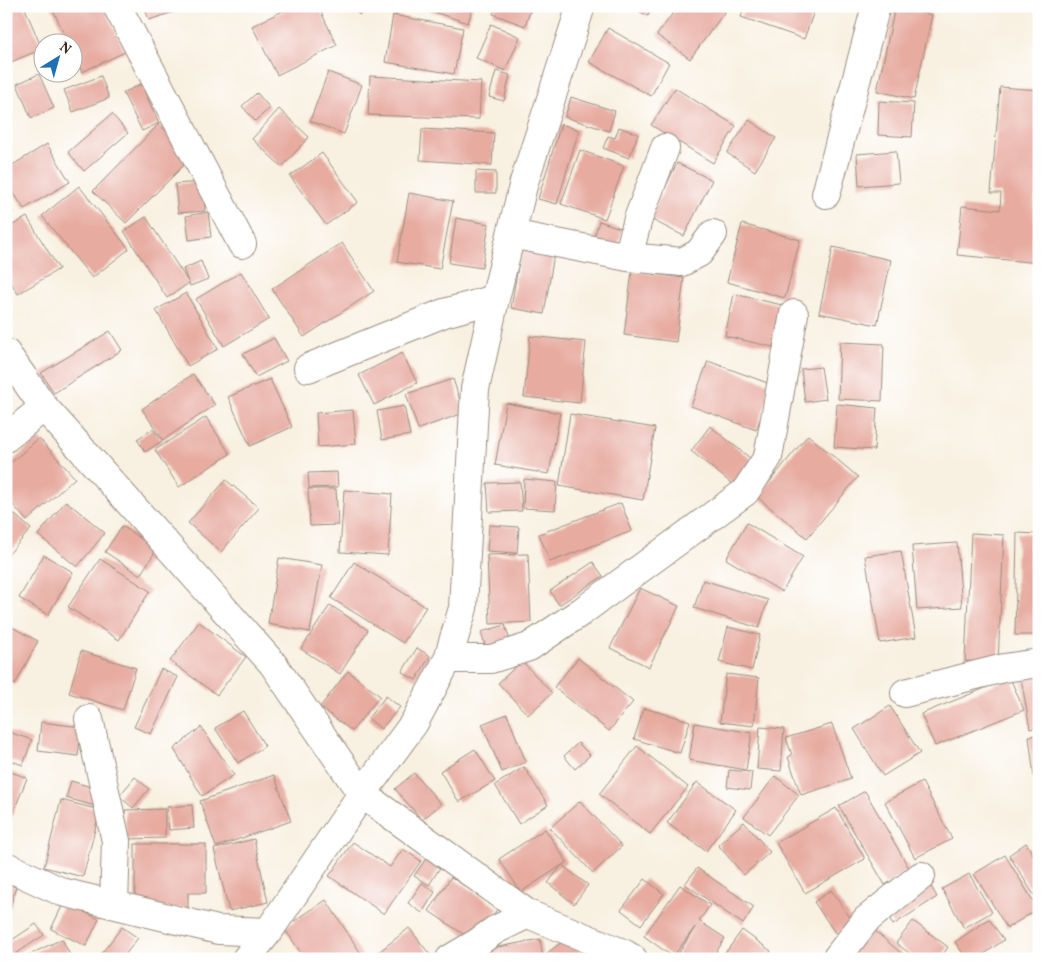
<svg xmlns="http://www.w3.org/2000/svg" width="1045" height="965" font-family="Vollkorn,serif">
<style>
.building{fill:#e7aba0}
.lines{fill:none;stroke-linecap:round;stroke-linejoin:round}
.minor-casing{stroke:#9a8d7f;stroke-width:30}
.minor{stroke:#fff;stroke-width:28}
</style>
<rect width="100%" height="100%" fill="#fff"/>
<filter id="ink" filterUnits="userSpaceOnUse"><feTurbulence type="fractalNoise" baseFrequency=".02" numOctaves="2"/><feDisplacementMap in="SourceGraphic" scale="10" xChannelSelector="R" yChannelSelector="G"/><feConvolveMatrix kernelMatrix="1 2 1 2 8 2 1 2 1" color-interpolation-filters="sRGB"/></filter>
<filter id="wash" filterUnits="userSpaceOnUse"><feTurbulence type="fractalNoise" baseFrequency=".0096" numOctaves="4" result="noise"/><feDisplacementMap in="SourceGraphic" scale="20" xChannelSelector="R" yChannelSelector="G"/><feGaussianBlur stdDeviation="1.12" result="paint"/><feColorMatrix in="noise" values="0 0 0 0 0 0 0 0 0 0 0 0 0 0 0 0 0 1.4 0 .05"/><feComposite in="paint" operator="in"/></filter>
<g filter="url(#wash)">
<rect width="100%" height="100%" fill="#f8f0e0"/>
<g id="blocks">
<path class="building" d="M13 6H24L42 49 6 64V9Z
M51 6H103L125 52 82 72 72 52V42H68Z
M144 6H189V7L149 20Z
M293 6H318L337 45 277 75 252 26Z
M353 6H372L359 15Z
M415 6H473L468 23Z
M496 6H532L525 26 493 14Z
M630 6H653L648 16Z
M678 6H729L690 59 657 35Z
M745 6H816L804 39 741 17Z
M895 7 932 15 914 99 877 91Z
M393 15 463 28 454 74 385 62Z
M491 24 520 37 505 71 476 58Z
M608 28 669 63 651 96 589 62Z
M496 71 510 75 504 101 489 97Z
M328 72 362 85 344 134 310 121Z
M39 74 54 108 31 118 17 84Z
M101 76 109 98 73 112 64 90Z
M370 76 481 82 479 119 368 115Z
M141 84 159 123 142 131 123 93Z
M1000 87 1039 90V197H1035L1034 213 1039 214V263L957 255 962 206 1000 210 1001 193H991Z
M675 88 736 126 713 163 651 125Z
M257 93 270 108 255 121 242 106Z
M571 97 615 111 609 131 565 117Z
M879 101 914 103 912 137 878 135Z
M279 109 309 137 282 167 252 139Z
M112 114 128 133 84 171 68 152Z
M749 120 776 138 755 171 727 153Z
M159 124 192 157 126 223 93 191Z
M561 124 579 130 557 204 538 199Z
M619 127 638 134 629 158 603 148 608 136 615 138Z
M422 129 494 133 492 165 420 160Z
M47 144 70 182 24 209 6 181V169Z
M580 150 624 166 605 219 561 204Z
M896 151 899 183 859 186 857 154Z
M322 153 358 202 326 225 290 176Z
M677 163 712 180 684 236 650 219Z
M476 171 496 172V193H476Z
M202 182 205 211 178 213 175 184Z
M79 186 129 249 92 278 42 216Z
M409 193 453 201 440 269 397 262Z
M6 201 13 213 6 217Z
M208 212 211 237 189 240 186 216Z
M27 217 59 269 18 294 6 274V229Z
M146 217 189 283 167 298 124 231Z
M456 218 489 224 482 268 449 263Z
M599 221 623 229 616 251 592 244Z
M742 224 800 240 785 298 727 282Z
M342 243 374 291 304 337 272 289Z
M833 247 891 260 877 325 819 313Z
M521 248 554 254 544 314 511 308Z
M201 261 208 279 190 286 183 269Z
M632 271 684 278 676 342 624 335Z
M241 272 269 319 224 346 196 299Z
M186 293 218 349 188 366 156 310Z
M734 294 782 305 773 347 725 336Z
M110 331 122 350 54 393 41 373Z
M530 336 586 342 580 403 524 397Z
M274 338 287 361 256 377 243 354Z
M840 342 884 344 882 401 838 399Z
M402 353 417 383 374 405 359 375Z
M708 361 773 385 756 430 691 406Z
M821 367 826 399 805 402 801 369Z
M193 374 215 405 163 440 142 409Z
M270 379 292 427 250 446 228 397Z
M453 379 464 413 418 429 406 394Z
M506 403 560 413 549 474 495 465Z
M837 404 877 408 874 450 834 447Z
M404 406 410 435 382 440 377 411Z
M353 410 356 444 318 447 316 413Z
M570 414 655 428 643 500 559 486Z
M206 417 230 454 179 487 155 450Z
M710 426 755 462 736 487 691 451Z
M153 429 162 441 145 452 137 439Z
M808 435 858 477 807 538 757 497Z
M39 438 75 478 27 521 6 497V467Z
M337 472 338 487 309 488 308 473Z
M524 479 557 482 555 510 523 508Z
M226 480 259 508 221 552 188 523Z
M520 482 522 511 489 512 487 483Z
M308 489H336L338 525 310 526Z
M344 490 392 494 388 555 340 552Z
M66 501 105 533 77 567 38 535Z
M621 503 632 531 550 562 539 534Z
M6 507 31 529 6 557Z
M747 523 803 557 782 592 726 559Z
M489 525 519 527 517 553 487 551Z
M122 526 157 549 140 575 105 552Z
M971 533 1004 535 998 662 965 661Z
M1017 533 1039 534V635H1015Z
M957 543 962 607 917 610 912 546Z
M901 551 916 637 880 643 865 556Z
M528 554 531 622 490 624 487 555Z
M44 555 73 572 48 615 19 598Z
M279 558 322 565 310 632 268 624Z
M100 559 150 591 119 640 68 607Z
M354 562 426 607 403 643 331 598Z
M593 562 603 576 559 605 550 591Z
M703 580 768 600 759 628 694 608Z
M640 588 679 606 649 667 610 648Z
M330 605 368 630 340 674 301 649Z
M199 622 246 657 217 695 170 661Z
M6 624 38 641 15 685 6 680Z
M505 625 511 644 487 651 481 632Z
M728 627 760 635 752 670 719 662Z
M417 648 430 656 416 680 402 672Z
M81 651 136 668 123 710 69 693Z
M578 658 633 702 609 731 554 687Z
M522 661 552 693 528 715 498 683Z
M161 669 178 677 151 734 134 727Z
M1039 669V727L1030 729 1020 672Z
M348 671 380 696 352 731 320 707Z
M726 674 759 678 754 726 720 722Z
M1010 678 1024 710 935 746 921 714Z
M386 696 400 707 381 729 368 718Z
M890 706 920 753 883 776 854 729Z
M644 708 690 721 680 753 634 739Z
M243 711 265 746 238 763 215 728Z
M507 714 526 762 502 772 482 724Z
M41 722 81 727 78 756 38 751Z
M695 723 752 733 746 770 689 760Z
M832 724 851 779 801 795 788 757 792 755 786 738Z
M201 727 234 775 202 796 174 749Z
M760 727 784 729 781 771 757 769Z
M6 731 32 740 23 765 6 759Z
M1039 735V776L1034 777 1029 736Z
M578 743 590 755 575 769 564 756Z
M637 746 688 787 650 834 599 794Z
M475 749 495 781 459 802 440 771Z
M524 767 548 805 519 824 495 785Z
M6 770 27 778 6 831Z
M729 770 752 772 750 790 727 787Z
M414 773 441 804 422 820 395 789Z
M274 775 291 821 216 847 200 801Z
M775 776 799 795 768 835 744 817Z
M135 777 149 789 133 808 119 796Z
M71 781 104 791 99 807 66 798Z
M697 782 736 810 706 851 667 823Z
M922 782 952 839 915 858 885 802Z
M865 791 910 870 885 885 839 806Z
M61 800 100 810 83 877 44 867Z
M580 801 622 846 593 873 550 828Z
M192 805 194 828 169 830 167 807Z
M836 808 865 859 805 893 776 843Z
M165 809V838L126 839 125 810Z
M744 822 770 852 744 875 718 845Z
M545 829 567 862 521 892 499 859Z
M254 839 268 902 229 911 214 849Z
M353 842 390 867 403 849 421 861 384 914 329 876Z
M1026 843 1039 864V903L1009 855Z
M135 844H206V893H188V908L135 907Z
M1005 855 1038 909 1007 928 974 874Z
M427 857 441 866 429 885 414 876Z
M562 865 588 885 574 904 548 883Z
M697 868 754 907 743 924 685 884Z
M969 874 992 912 964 928 942 889Z
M451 877 498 908 475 942 429 911Z
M645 879 664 894 641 925 621 910Z
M422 883 435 892 422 913 408 903Z
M929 883 937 897 893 925 884 911Z
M6 884 16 887 7 919H6Z
M680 885 710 905 699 921 725 938 712 959H681L677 956 695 927 673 957 644 936Z
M831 890 853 922 836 934 814 902Z
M326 900 362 955 357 959H305L284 928Z
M64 902 99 919 86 946 51 929Z
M989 919 1004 940 977 959H967L955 942Z
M913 921 948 947 940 959H917L896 943Z
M36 924 44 935 11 957 6 950V944Z
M869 926 908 959H842Z
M122 927 138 938 122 959H97Z
M409 928 431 956 428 959H370Z
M742 930 771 951 765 959H721Z
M569 937 585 959H551L547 953Z
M62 939 72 959H20Z
M540 939 543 959H480L478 951Z"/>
</g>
</g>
<g filter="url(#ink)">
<use href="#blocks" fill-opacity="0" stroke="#9a8d7f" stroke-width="1"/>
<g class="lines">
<defs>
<path id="minor" d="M117 6 242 244
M826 194 876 6
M511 234 628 257 682 262 699 253 713 234
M628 257 638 219 665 148
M6 353 44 407 273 664 362 794 528 914 625 954 633 959
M308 368 444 313 495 299
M6 438 44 407
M448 659H491L529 647 581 612 745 492 768 457 794 314
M905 693 1004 668 1039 663
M89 719 116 841 114 904
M6 866 62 892 218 930 268 932
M246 959 268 932 362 794 414 723 448 659 463 608 475 389 495 299 524 182 581 6
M450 959 477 943 495 930 528 914
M836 959 866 920 921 876"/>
</defs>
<use href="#minor" class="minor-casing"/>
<use href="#minor" class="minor"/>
</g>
</g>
<rect width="1045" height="965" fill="none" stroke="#fff" stroke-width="25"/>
<g transform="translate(58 58) rotate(37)"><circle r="24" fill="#ffffff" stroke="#b1aaa5"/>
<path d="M0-4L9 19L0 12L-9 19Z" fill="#1f6fb2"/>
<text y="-8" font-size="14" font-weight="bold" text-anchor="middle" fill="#3b2a1e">N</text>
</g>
</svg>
